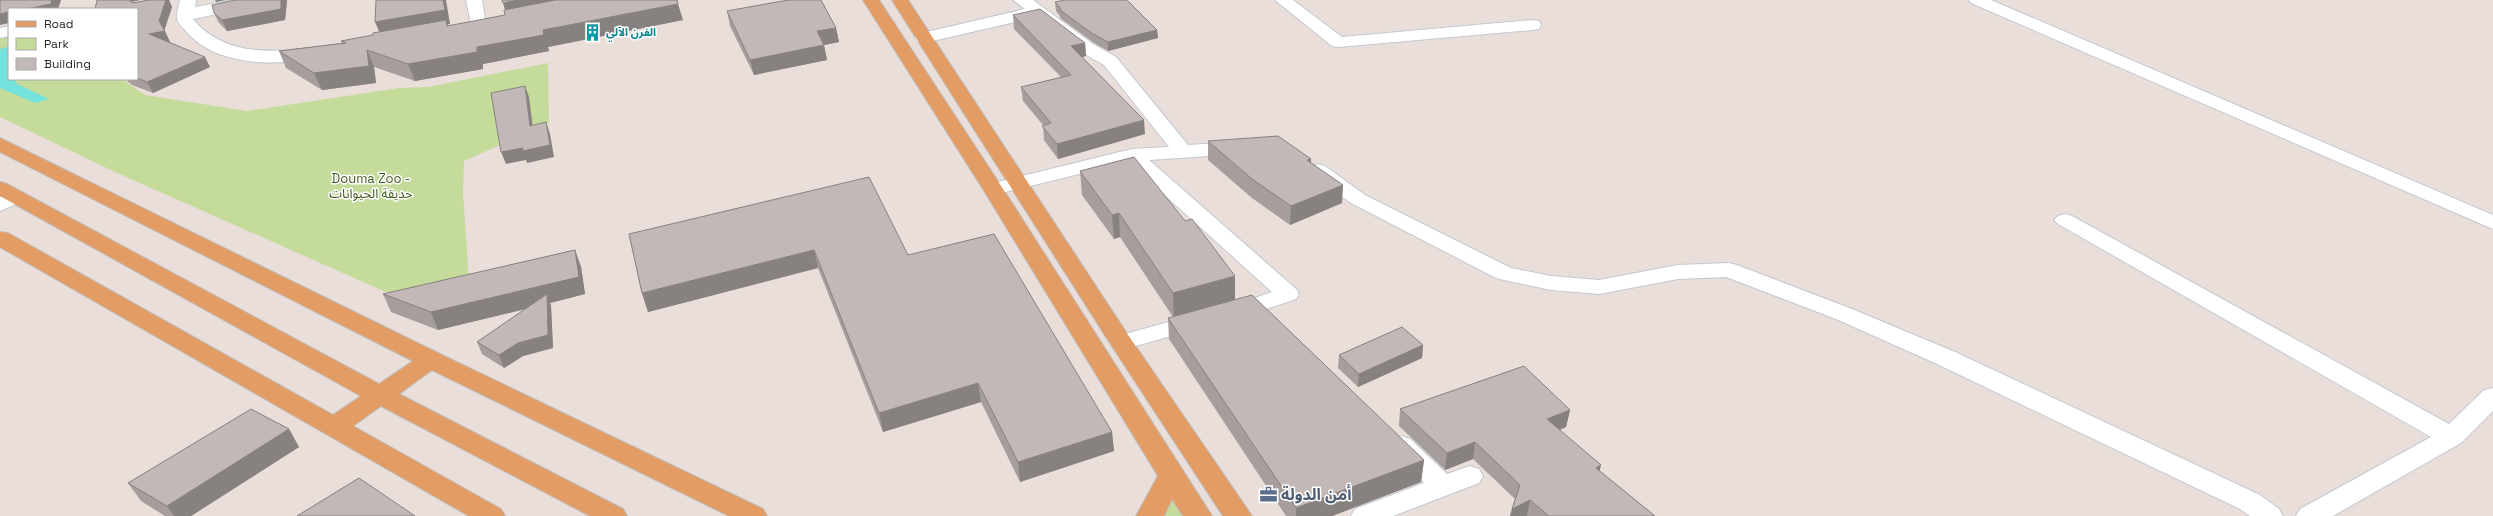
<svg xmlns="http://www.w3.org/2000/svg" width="2493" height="516" font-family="'Space Grotesk','Noto Sans Arabic',sans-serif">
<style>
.green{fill:#c5db9a}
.water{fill:#75e3dd}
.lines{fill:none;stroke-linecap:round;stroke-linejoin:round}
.minor-casing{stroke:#c2c9d0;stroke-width:2}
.major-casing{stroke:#bebebe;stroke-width:2}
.minor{fill:#fff;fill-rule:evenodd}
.major{fill:#e39d64;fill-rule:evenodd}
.wall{fill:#a69e9d}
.shaded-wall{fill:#878180}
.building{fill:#c1b8b7;stroke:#878180}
.labels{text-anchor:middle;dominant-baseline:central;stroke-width:3;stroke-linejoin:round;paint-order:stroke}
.far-culture-label{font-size:11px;font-weight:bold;fill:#0d838f;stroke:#fff;text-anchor:start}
.park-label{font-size:13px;fill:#3f5c1f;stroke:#fff}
.near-service-label{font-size:16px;font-weight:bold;fill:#4e5e75;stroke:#fff;text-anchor:start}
</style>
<rect width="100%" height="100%" fill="#e9deda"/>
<path class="green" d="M9 35V79H122L145 95 247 111 399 88 428 87 548 63 549 123 464 161 463 192 469 282 406 301 115 172 0 117V36Z
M1172 500 1182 516H1161Z"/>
<path class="water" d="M9 46V79H15L17 84 49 99 35 103 0 88V49Z"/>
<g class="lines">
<defs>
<path id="minor" d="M180 0H196L195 7 234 0H269L261 5 193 19C223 55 268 53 311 48L317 49 320 53 317 57C276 67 214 66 185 30 182 27 177 22 177 18 176 13 179 6 180 0Z
M466 0H482L486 25 484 29H472Z
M1013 0H1033L1093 44 1116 57 1188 145 1237 142 1244 144 1247 148 1244 152 1237 154 1149 160 1296 289 1299 294 1296 299 1257 312 1249 310 1245 305 1249 300 1272 292 1128 162 993 195 986 193 983 189 986 185 1132 149 1169 147 1104 65 1081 52 1037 17 924 43 918 42 915 38 918 34 1025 9Z
M1275 0H1293L1342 37 1533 20 1539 21 1541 25 1539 29 1533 30 1338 47 1332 46Z
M1969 0H1991L2493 215V229L1971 3Z
M9 26V36L0 38V28Z
M1318 164 1325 166 1365 195 1511 268 1551 276 1599 280 1678 265 1729 263 1737 265 1852 309 1955 352 2260 495 2279 509 2283 516H2250L2240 509 1937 364 1836 319 1726 277 1678 279 1599 294 1551 290 1504 280 1496 278 1351 203 1311 174 1308 170 1311 166Z
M16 191 23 193 26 197 23 201 0 211V197Z
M2065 214 2072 216 2449 424 2484 390 2493 388V411L2461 443 2333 516H2296L2300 509 2431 437 2058 224 2054 220 2058 216Z
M1198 314 1206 316 1210 321 1206 326 1122 350 1114 347 1110 342 1114 337Z
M1401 436 1410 439 1447 474 1470 466 1479 469 1483 476 1479 483 1393 516H1351L1355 509 1424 483 1388 445 1392 439Z"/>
<path id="major" d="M863 0H879L1003 189 1212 516H1183L1172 499 1164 516H1136L1158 476 983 189Z
M892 0H908L1126 332 1252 516H1223L1106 337Z
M0 138 440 354 763 509 767 516H729L432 370 399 394 623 509 627 516H590L381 406 353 426 501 509 505 516H469L0 247V232L8 233 333 415 361 396 0 196V182L7 184 379 384 413 361 0 152Z"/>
</defs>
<use href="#minor" class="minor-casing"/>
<use href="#major" class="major-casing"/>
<use href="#minor" class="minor"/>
<use href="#major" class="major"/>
</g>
<path class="wall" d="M97 0H140L131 2 132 3 149 0H169L172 7 164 31 170 42H169L210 67 153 93 132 85 125 79H137V9Z
M235 0H287L285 20 227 31 219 23 214 13Z
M1061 0H1127L1157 30 1158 38 1108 51 1094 43 1060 18V16L1056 11 1055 2 1062 1Z
M727 11 836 28 839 42 824 45 827 60 754 75 730 26Z
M1013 15 1085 43 1086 56 1082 57 1145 134 1058 159 1044 140 1043 125 1023 101 1021 87 1061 77 1014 29Z
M683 20 548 47 549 51 483 64V69L415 81 374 67 376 83 322 90 286 68 279 51 342 43 341 41 450 24H447L448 26Z
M1208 141 1311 159V163L1342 203 1290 225 1252 198 1208 160Z
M1080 171 1235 299 1424 460 1421 482 1332 516H1286L1169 339 1168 318 1173 317 1120 237 1114 239 1082 195Z
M629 234 908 255 1112 432 1114 451 1020 482 981 402 883 432 818 268 648 312 642 293Z
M575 250 581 267 585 294 550 303 551 306 553 348 523 356 504 368 482 354 477 342 525 309 438 330 391 312 383 294Z
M1423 345 1422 358 1358 387 1338 368 1339 355Z
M1400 409 1570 410 1566 427 1560 430 1600 471 1655 516H1510L1515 499 1473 459 1445 470 1399 426Z
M289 429 299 447 191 516H165L141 501 128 483Z"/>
<path class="shaded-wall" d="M52 0H61L58 9H26Z
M113 0H140L121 4Z
M166 0H169L172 7 164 31H165L170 42 155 45 149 34 159 21Z
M215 0H226L216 2Z
M281 0H287L285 20 227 31 222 20Z
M443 0H446L450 24H447L452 37 381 36 375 22Z
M518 0H577L506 13 503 3Z
M678 4 683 20 548 47 549 51 483 64V69L415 81 408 64 543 30Z
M9 12V23L0 25V14Z
M836 28 839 42 824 45 827 60 754 75 750 60 817 31Z
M1157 30 1158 38 1108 51V42Z
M1085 43 1086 56 1072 60 1071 46Z
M367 50 374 67 376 83 322 90 314 73Z
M205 57 210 67 153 93 147 82Z
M525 86 529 97 534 137 530 126Z
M1144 120 1145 134 1058 159 1057 144Z
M546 122 550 134 554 157 527 163 526 160 506 164 501 152Z
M1311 159V177L1307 160Z
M1343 185 1342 203 1290 225 1291 206Z
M1119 213 1120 237 1114 239 1112 215Z
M575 250 581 267 585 294 550 303 551 306 553 348 523 356 504 368 499 355 547 304 438 330 431 312Z
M814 250 818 268 648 312 642 293Z
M1235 276V301L1174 318 1173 293Z
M1423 345 1422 358 1358 387 1359 374Z
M978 383 981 402 883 432 879 413Z
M1570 410 1566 427 1544 436 1547 419Z
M289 429 299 447 191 516H174L167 506Z
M1112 432 1114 451 1020 482 1018 462Z
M1475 442 1473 459 1445 470 1447 453Z
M1424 460 1421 482 1332 516H1296V508Z
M1601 465 1597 482 1596 468Z
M1530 500 1527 516H1510L1512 509Z"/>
<path class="building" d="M0 0H52L51 4 26 9H9V12L0 14Z
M97 0H130L132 3 149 0H166L159 21 165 31 149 34 205 57 147 82 137 78V9H95Z
M235 0H281V9L222 20 214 13 212 5Z
M376 0H443L445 10 375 22Z
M502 0H518L503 3Z
M555 0H677L678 4 543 30 544 35 477 47V52L408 64 367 50 369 66 314 73 279 51 346 43 341 41 373 35V33L446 20 447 26 505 15 504 10Z
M788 0H821L836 28 817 31 824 45 750 60 727 11Z
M1065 0H1127L1157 30 1108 42 1093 34 1060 10 1061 9 1055 2Z
M1040 9 1085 43 1071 46 1144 120 1057 144 1042 126 1051 123 1021 87 1071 75 1013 15Z
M525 86 530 126 546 122 550 145 523 151V148L501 152 491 93Z
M1278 136 1311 159 1307 160 1343 185 1291 206 1252 179 1208 141Z
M1134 157 1185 221 1192 219 1235 276 1173 293 1119 213 1112 215 1080 171Z
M869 177 908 255 994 234 1112 432 1018 462 978 383 879 413 814 250 642 293 629 234Z
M575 250 579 277 431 312 383 294Z
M547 294 548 335 518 343 499 355 477 342Z
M1252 295 1424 460 1296 508 1168 318Z
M1402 327 1423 345 1359 374 1339 355Z
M1524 366 1570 410 1547 419 1601 465 1596 468 1655 516H1549L1530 500 1512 509 1520 485 1475 442 1447 453 1400 409Z
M251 409 289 429 167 506 128 483Z
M359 478 415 516H297Z"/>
<defs>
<symbol id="building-bare" viewBox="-9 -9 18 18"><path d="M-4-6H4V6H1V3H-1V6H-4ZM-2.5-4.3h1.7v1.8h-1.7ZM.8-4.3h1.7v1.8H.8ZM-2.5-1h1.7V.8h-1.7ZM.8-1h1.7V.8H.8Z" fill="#0f9aa8" stroke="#fff" stroke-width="2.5" paint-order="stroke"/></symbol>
<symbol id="office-bare" viewBox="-9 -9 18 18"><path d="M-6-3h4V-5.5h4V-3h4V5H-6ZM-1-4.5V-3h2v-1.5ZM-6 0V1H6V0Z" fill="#5c6f8a" stroke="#fff" stroke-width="2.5" paint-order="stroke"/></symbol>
</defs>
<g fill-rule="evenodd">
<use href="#building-bare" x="580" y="20" width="25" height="25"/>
<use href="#office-bare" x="1256" y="482" width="25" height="25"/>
</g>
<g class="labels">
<g class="far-culture-label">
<text x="606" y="32">الفرن الآلي</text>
</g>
<g class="park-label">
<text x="371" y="178">Douma Zoo -<tspan x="371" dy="15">حديقة الحيوانات</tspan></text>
</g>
<g class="near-service-label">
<text x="1281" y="494">أمن الدولة</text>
</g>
</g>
<rect x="8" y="8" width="130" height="72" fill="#ffffff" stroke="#a9a9a9"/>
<rect x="16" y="21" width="20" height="6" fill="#e39d64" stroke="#a9a9a9"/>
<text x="44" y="28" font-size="12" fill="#272727">Road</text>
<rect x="16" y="38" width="20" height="12" fill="#c5db9a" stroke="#a9a9a9"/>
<text x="44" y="48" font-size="12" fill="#272727">Park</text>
<rect x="16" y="58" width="20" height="12" fill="#c1b8b7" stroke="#a9a9a9"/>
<text x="44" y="68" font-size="12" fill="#272727">Building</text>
</svg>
